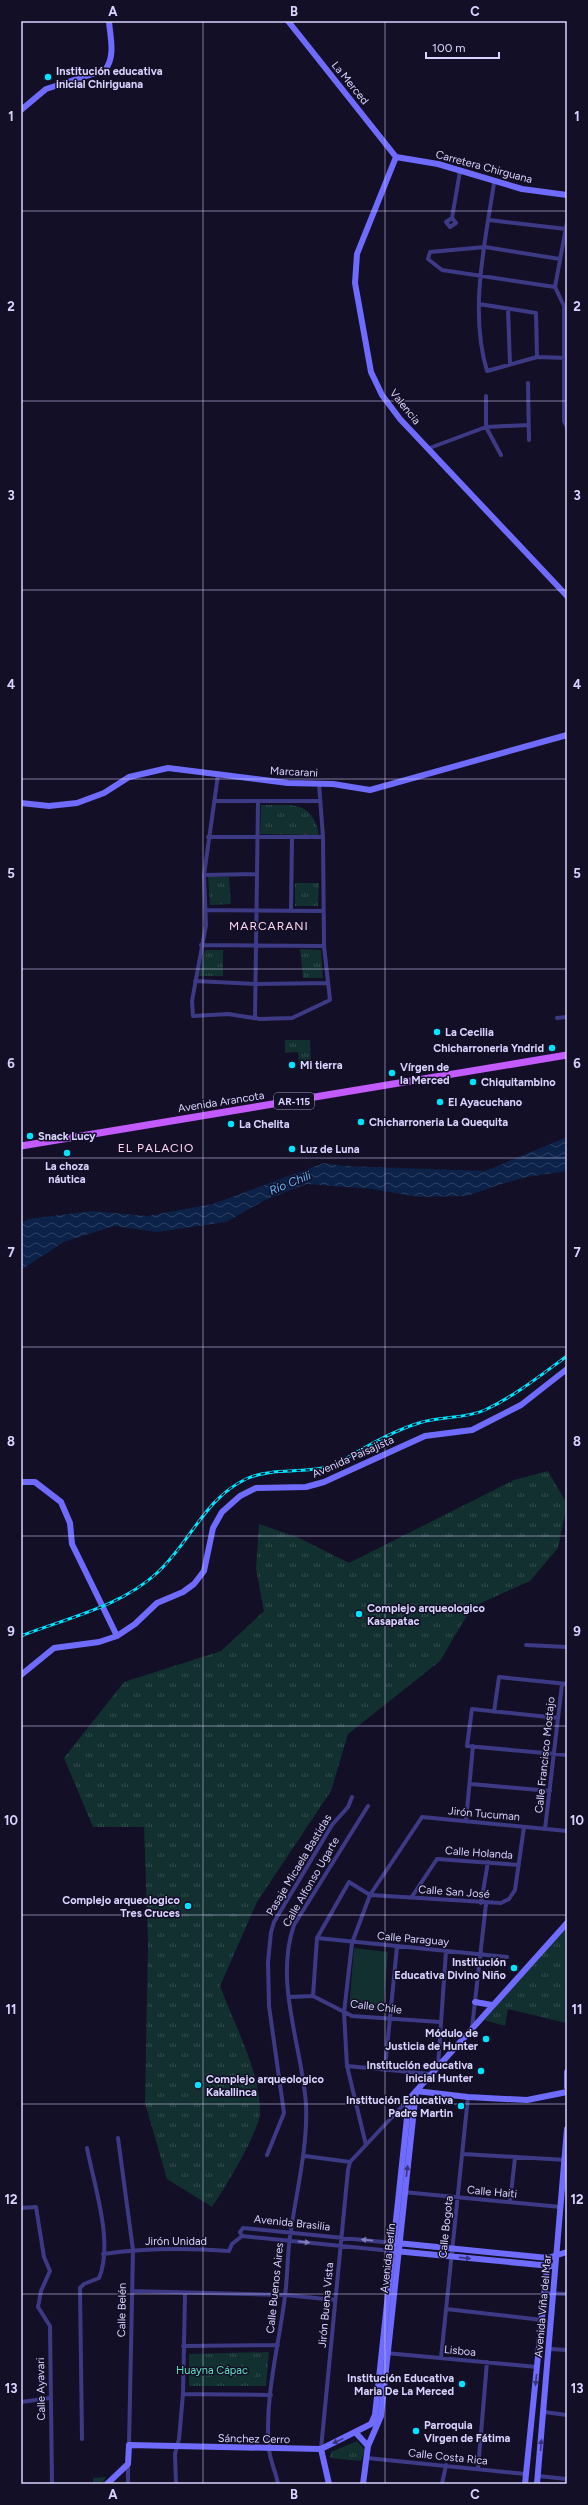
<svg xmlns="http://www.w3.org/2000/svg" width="588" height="2505" font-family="Figtree,sans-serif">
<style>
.grass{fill:url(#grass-tufts)}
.garden{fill:#12302f}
.water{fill:url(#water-waves)}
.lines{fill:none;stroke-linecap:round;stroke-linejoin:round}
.street{stroke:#3d3a85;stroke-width:4}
.secondary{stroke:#6f6bff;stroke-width:6}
.primary{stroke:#c25bff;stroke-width:7}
.rail-casing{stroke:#00e5ff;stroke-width:3}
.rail{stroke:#130f26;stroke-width:1.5;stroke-dasharray:4.5;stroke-linecap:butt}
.oneway{fill:#38347d}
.oneway2{fill:#837fbc}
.grid{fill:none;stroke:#d9d4ff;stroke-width:1;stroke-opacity:0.55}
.poi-dot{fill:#00e5ff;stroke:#130f26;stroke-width:1.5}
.labels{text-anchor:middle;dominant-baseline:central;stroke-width:3;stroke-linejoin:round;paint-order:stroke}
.shield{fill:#130f26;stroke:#9e99be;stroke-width:1}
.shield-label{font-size:10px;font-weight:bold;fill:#d9d4ff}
.poi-label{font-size:11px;font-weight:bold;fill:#d9d4ff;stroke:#130f26;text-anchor:start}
.street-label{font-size:11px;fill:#d9d4ff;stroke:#130f26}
.park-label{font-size:11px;fill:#5fe0c0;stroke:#130f26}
.neighbourhood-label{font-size:12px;letter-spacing:1px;fill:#ffd6f0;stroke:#130f26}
.water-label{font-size:12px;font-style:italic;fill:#62b6ff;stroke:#130f26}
.neatline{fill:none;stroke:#d9d4ff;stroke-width:1.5}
.grid-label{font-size:13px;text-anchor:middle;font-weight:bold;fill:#d9d4ff}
</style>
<defs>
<pattern id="grass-tufts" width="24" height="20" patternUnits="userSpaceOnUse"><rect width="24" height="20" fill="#12302f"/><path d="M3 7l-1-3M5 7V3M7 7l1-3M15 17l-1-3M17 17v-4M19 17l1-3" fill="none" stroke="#344d4e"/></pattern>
<pattern id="water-waves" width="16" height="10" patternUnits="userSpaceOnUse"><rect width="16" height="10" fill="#0c2248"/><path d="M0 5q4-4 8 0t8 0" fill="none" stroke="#2f4163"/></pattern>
</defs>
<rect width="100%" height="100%" fill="#130f26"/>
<path class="grass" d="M261 805C289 805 313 799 319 835L260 834Z
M208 877H229L231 904 210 905Z
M295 883H319L318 906H295Z
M300 949 321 950 323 978H303Z
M205 950H223V976H199Z
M285 1040H310L311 1065H299L298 1052 285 1053Z
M548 1471 567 1504 558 1548 530 1581 472 1607 440 1661 348 1734 331 1791 257 1902 220 1986C234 2024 261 2073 260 2113 259 2132 224 2190 212 2207L167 2179 145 2103 148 1944 144 1827H93L64 1758 124 1682 221 1651 264 1611 256 1569 259 1524 297 1537 349 1563 514 1480Z
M567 1926 566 2023 508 2009 505 2026 484 2020Z
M269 2352 266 2386H189V2354Z
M357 2441 365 2450 361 2461 330 2458 331 2452Z
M106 2477 102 2484H93V2478Z"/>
<path class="garden" d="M354 1948 388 1952 383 2011 349 2007Z
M200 2355 214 2364 203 2380 190 2371Z
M249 2355 262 2363 251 2382 238 2374Z"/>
<path class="water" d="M567 1137V1171L527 1177 498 1185 467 1196 419 1197 372 1189 307 1184 265 1200 226 1222 157 1232 114 1226 64 1242 21 1270V1224L28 1219 92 1211 147 1216 213 1204 324 1163 344 1166 485 1171Z"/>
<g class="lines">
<path class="street" d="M494 183C485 243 469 311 487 371L537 357 567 358
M452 218 456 223 450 227 446 222 452 218 460 171
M489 220 566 229
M567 222 555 287 564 306V421L567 427
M555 287 442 270 428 259 430 252 485 247 560 259
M479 304 536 313 537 357
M508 309 510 364
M528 383 529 440
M486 396V427L501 455
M427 449 486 427 528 425
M218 775 204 875 206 925 192 1001 193 1016 228 1014 260 1019 292 1018 330 1000 324 946 323 837 319 784
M214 801H320
M208 837H323
M204 875 256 874
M207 910 323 911
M291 910 292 837
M201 945 324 946
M195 981 256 984 328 983
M255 1018 258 802
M557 1018 567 1017
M526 1645 567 1647
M494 1712 499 1677 567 1684
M558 1718 472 1709 467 1746 567 1755
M471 1784 550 1791
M466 1821 473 1746
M545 1829 562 1684
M411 1898 437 1859 519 1865
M481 1903 488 1862
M317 1938 507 1957
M313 1996 317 1938 349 1882 370 1895 501 1903 509 1899 515 1890 524 1827
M289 1997 313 1996 352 2016 440 2022
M472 2028 486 1904
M347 2066 431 2074
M438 2066 446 1951
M385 2068 397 1947
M118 2138 133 2250 129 2445
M366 2145 347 2066 344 2013 352 1943 370 1895 422 1817 567 1831
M463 2154 566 2160
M267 2155 284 2113 269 2006 268 1962 271 1932 274 1922 332 1825 348 1807 352 1797
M305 2156 350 2162
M403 2192 561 2207
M510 2202 515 2158
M21 2208 36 2207 44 2257 50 2271 41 2291 38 2307 50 2326 52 2484
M392 2251 242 2236 240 2232 243 2228 393 2243
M103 2254C145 2248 187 2248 229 2251L232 2244 242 2236
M132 2291 286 2295 335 2300
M544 2293 567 2294
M446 2309 542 2320
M183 2346 278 2345
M550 2349 567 2350
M386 2353 537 2367
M441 2358 468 2097
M183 2394 271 2395
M21 2402 50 2398
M544 2412 567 2415
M82 2439 80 2288 84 2284 99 2278C114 2243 94 2185 87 2148
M321 2449 348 2170 350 2162 409 2099
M367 2458 526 2474
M478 2469 487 2362
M538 2476 567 2479
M128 2484V2464
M176 2484 175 2454 179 2439 183 2394 185 2294
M278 2484C276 2472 270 2461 269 2449 264 2399 279 2345 285 2296 288 2274 287 2252 291 2230 297 2189 308 2145 306 2104 302 2046 274 1983 294 1925L368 1806
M442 2484 446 2465"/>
<path class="secondary" d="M288 21 396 157
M21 110 46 89 105 70C116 56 110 37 109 21
M396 157 357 254 355 283 371 372 382 395 400 419 567 596
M396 157 438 164 522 189 567 195
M21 803 49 806 77 803 104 793 129 777 168 768 288 783 333 784 370 790 567 735
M21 1482H35L61 1502 70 1523 72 1544 117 1636
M21 1675 54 1648 99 1642 117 1636 135 1624 157 1603 183 1592 194 1584 204 1571 213 1528 222 1512 240 1496 256 1488 306 1487 324 1482 425 1436 472 1430 521 1405 567 1369
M475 2002 492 2005
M567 2072V2087
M416 2091 468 2097 527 2100 567 2092
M397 2243 548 2258 567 2252
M395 2251 551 2266
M371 2424 375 2415 409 2099 567 1923
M356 2433 368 2446
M321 2449 329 2484
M107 2484 128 2464 129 2445 321 2449 371 2424
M363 2484 368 2446 381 2416 416 2091
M525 2484 548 2258
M537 2484 567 2129"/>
<path class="primary" d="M21 1146 567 1055"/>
<defs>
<path id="rail" d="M21 1636C67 1618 120 1607 157 1573 190 1543 204 1499 246 1479 272 1467 304 1474 332 1466 360 1451 389 1432 419 1423 441 1416 465 1419 485 1410 515 1396 541 1375 567 1356"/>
</defs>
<use href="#rail" class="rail-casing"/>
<use href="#rail" class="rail"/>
</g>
<defs><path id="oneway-solid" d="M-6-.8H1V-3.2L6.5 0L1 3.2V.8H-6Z"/></defs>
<g class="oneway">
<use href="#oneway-solid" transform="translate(407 2171) rotate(-83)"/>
<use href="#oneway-solid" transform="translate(465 2258) rotate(6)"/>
<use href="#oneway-solid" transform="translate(536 2380) rotate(96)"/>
<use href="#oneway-solid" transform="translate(338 2441) rotate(154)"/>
<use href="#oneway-solid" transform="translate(541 2445) rotate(-85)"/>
</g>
<g class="oneway2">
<use href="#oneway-solid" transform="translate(367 2240) rotate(-174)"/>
<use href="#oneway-solid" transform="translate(304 2242) rotate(6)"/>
</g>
<path class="grid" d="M203 21V2484M385 21V2484M21 211H567M21 401H567M21 590H567M21 779H567M21 969H567M21 1158H567M21 1347H567M21 1536H567M21 1726H567M21 1915H567M21 2104H567M21 2294H567"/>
<g class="poi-dot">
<circle cx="48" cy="77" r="4"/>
<circle cx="437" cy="1032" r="4"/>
<circle cx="552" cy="1048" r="4"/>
<circle cx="292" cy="1065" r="4"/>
<circle cx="392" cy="1073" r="4"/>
<circle cx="473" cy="1082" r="4"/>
<circle cx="440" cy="1102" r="4"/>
<circle cx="361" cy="1122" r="4"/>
<circle cx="231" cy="1124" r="4"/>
<circle cx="30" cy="1136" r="4"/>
<circle cx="292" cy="1149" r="4"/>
<circle cx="67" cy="1153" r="4"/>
<circle cx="359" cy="1614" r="4"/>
<circle cx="188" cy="1906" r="4"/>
<circle cx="514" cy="1968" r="4"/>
<circle cx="486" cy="2039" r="4"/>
<circle cx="481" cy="2071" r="4"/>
<circle cx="198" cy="2085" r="4"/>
<circle cx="461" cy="2106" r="4"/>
<circle cx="462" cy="2384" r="4"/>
<circle cx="416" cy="2431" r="4"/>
</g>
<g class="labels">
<rect class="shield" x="274" y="1093" width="40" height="16" rx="3"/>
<g class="shield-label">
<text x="294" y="1101">AR-115</text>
</g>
<g class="poi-label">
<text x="56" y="71">Institución educativa<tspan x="56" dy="13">inicial Chiriguana</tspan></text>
<text x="445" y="1032">La Cecilia</text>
<text x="544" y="1048" text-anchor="end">Chicharroneria Yndrid</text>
<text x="300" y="1065">Mi tierra</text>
<text x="400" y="1067">Vírgen de<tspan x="400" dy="13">la Merced</tspan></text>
<text x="481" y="1082">Chiquitambino</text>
<text x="448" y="1102">El Ayacuchano</text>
<text x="369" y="1122">Chicharroneria La Quequita</text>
<text x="239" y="1124">La Chelita</text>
<text x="38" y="1136">Snack Lucy</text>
<text x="300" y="1149">Luz de Luna</text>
<text x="67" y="1166" text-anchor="middle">La choza<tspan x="67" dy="13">náutica</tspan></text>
<text x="367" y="1608">Complejo arqueologico<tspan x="367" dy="13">Kasapatac</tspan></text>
<text x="180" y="1900" text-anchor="end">Complejo arqueologico<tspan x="180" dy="13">Tres Cruces</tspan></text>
<text x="506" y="1962" text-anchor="end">Institución<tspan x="506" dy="13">Educativa Divino Niño</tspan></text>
<text x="478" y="2033" text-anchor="end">Módulo de<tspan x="478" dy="13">Justicia de Hunter</tspan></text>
<text x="473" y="2065" text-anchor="end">Institución educativa<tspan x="473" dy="13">inicial Hunter</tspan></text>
<text x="206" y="2079">Complejo arqueologico<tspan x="206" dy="13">Kakallinca</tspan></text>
<text x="453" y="2100" text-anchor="end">Institución Educativa<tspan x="453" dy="13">Padre Martin</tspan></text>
<text x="454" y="2378" text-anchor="end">Institución Educativa<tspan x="454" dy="13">Maria De La Merced</tspan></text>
<text x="424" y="2425">Parroquia<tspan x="424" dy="13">Virgen de Fátima</tspan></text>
</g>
<g class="street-label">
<text transform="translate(350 83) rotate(51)">La Merced</text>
<text transform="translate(484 167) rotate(15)">Carretera Chirguana</text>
<text transform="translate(405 407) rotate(51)">Valencia</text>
<text transform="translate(294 772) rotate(3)">Marcarani</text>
<text transform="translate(221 1102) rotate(-9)">Avenida Arancota</text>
<text transform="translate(353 1457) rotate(-24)">Avenida Paisajista</text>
<text transform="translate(545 1755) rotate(-84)">Calle Francisco Mostajo</text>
<text transform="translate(484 1814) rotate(5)">Jirón Tucuman</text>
<text transform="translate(479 1853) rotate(4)">Calle Holanda</text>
<text transform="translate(299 1865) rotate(-59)">Pasaje Micaela Bastidas</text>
<text transform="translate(311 1882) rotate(-60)">Calle Alfonso Ugarte</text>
<text transform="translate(454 1892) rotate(4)">Calle San José</text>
<text transform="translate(413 1939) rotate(5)">Calle Paraguay</text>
<text transform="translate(376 2007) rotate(7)">Calle Chile</text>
<text transform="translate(492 2192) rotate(5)">Calle Haiti</text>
<text transform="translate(292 2223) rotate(6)">Avenida Brasilia</text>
<text transform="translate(446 2227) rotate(-84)">Calle Bogota</text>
<text x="176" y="2241">Jirón Unidad</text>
<text transform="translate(388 2258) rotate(-84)">Avenida Berlín</text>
<text transform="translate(275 2288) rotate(-84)">Calle Buenos Aires</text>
<text transform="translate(326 2305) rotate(-85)">Jirón Buena Vista</text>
<text transform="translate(543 2306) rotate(-85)">Avenida Viña del Mar</text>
<text transform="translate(122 2310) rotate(-89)">Calle Belén</text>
<text transform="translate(460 2351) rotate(5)">Lisboa</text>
<text transform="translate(41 2389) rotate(-91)">Calle Ayavari</text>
<text transform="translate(254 2439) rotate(1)">Sánchez Cerro</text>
<text transform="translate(448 2457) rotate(6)">Calle Costa Rica</text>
</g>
<g class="park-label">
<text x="212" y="2370">Huayna Cápac</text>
</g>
<g class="neighbourhood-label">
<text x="269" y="926">MARCARANI</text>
<text x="156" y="1148">EL PALACIO</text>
</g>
<g class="water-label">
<text transform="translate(290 1183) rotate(-22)">Río Chili</text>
</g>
</g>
<rect width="588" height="2505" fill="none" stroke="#130f26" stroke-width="44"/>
<path d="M426 52v6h73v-6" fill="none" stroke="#d9d4ff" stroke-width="2"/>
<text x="432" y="52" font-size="12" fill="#d9d4ff" stroke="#130f26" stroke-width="3" paint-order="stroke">100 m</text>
<rect x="22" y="22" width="544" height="2461" class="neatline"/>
<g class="grid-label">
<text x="113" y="16">A</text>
<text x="294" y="16">B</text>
<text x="475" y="16">C</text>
<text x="11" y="121">1</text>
<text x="577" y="121">1</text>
<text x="11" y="311">2</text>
<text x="577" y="311">2</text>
<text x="11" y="500">3</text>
<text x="577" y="500">3</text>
<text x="11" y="689">4</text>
<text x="577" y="689">4</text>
<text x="11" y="878">5</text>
<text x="577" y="878">5</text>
<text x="11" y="1068">6</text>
<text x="577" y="1068">6</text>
<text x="11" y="1257">7</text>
<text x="577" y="1257">7</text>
<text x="11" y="1446">8</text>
<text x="577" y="1446">8</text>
<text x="11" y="1636">9</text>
<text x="577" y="1636">9</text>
<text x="11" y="1825">10</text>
<text x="577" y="1825">10</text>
<text x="11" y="2014">11</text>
<text x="577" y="2014">11</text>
<text x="11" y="2204">12</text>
<text x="577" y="2204">12</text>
<text x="11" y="2393">13</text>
<text x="577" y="2393">13</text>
<text x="113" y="2499">A</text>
<text x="294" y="2499">B</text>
<text x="475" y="2499">C</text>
</g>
</svg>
